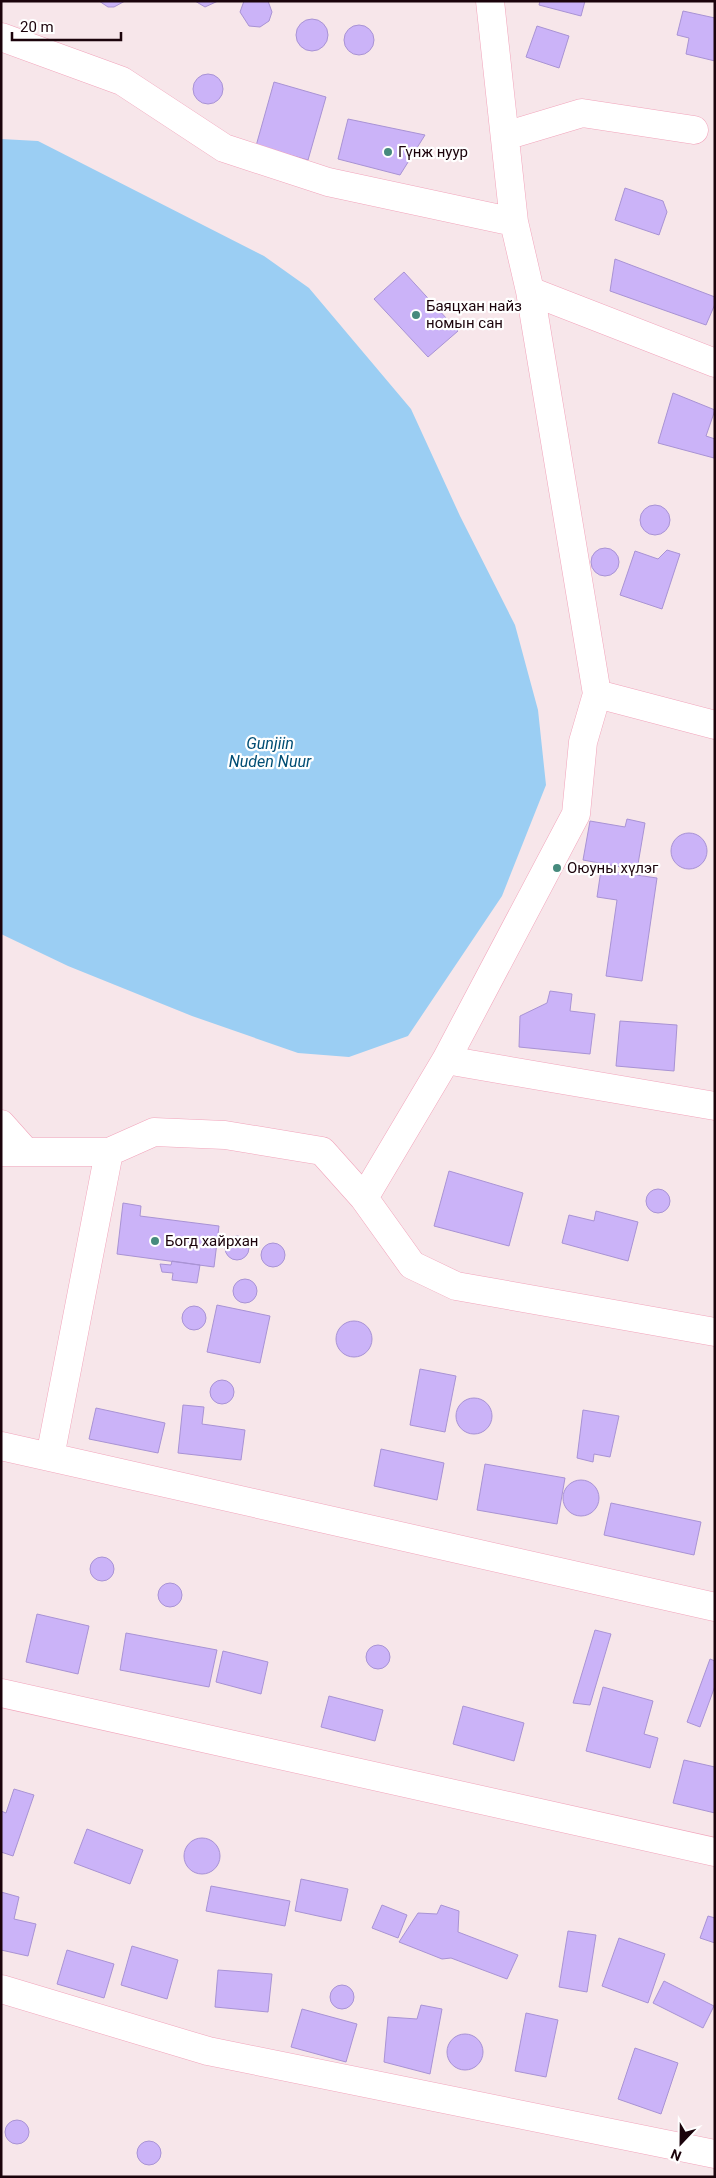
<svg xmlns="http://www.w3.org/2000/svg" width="716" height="2178" font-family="Roboto,sans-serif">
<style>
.water{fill:#9bcef3}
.building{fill:#cbb3f8;stroke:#a993d4}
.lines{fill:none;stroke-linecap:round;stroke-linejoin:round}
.street-casing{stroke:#f2a4bb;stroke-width:29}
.street{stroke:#fff;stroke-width:28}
.poi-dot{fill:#468a7d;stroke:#fff;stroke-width:2}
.labels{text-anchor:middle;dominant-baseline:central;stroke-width:4.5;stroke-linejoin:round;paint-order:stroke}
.poi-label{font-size:15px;fill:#1b030b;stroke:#fff;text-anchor:start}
.water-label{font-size:16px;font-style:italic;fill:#004d74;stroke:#fff}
</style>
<rect width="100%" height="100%" fill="#f7e6ea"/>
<path class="water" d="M1 139 38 141 264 256 309 288 411 409 460 516 515 625 538 710 546 785 502 896 408 1036 349 1057 298 1053 192 1016 68 966 1 934Z"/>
<path class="building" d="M99 1H125L114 7H108Z
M195 1H218L205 7Z
M244 1H268L272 12 269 21 260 27 249 26 240 12Z
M540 1H585L581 16 539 5Z
M683 11 715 18V61L686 54 689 38 677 35Z
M296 35a16 16 0 1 1 32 0a16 16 0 1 1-32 0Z
M344 40a15 15 0 1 1 30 0a15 15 0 1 1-30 0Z
M537 26 569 36 559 68 526 57Z
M193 89a15 15 0 1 1 30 0a15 15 0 1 1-30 0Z
M274 82 326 97 308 160 256 146Z
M348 119 425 135 400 175 338 159Z
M625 188 663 201 667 212 659 235 615 220Z
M615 259 715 297V304L706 325 610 291Z
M404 272 458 331 428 357 374 299Z
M673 393 715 410 706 436 715 439 714 458 658 443Z
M640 520a15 15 0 1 1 30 0a15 15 0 1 1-30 0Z
M591 562a14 14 0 1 1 28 0a14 14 0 1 1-28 0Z
M667 550 680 554 662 609 620 595 635 551 658 559Z
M627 819 645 823 637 870 583 860 590 821 625 827Z
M671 851a18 18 0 1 1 36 0a18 18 0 1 1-36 0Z
M601 870 657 878 642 981 606 976 617 900 597 897Z
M550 991 572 994 570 1011 595 1014 590 1054 519 1047 520 1016 547 1003Z
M620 1021 677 1025 674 1071 616 1066Z
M449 1171 523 1193 509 1246 434 1226Z
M646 1201a12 12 0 1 1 24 0a12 12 0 1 1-24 0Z
M123 1203 141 1206 140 1216 219 1226 214 1267 117 1254Z
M596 1211 638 1222 628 1261 562 1243 569 1215 594 1221Z
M225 1248a12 12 0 1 1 24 0a12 12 0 1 1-24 0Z
M261 1255a12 12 0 1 1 24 0a12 12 0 1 1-24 0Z
M172 1261 200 1265 197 1283 172 1280 173 1273 162 1272 160 1264 171 1265Z
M233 1291a12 12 0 1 1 24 0a12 12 0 1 1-24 0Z
M217 1305 270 1316 260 1363 207 1352Z
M182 1318a12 12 0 1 1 24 0a12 12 0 1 1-24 0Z
M336 1339a18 18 0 1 1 36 0a18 18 0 1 1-36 0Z
M420 1369 456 1376 445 1432 410 1425Z
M210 1392a12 12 0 1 1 24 0a12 12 0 1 1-24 0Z
M456 1416a18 18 0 1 1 36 0a18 18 0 1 1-36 0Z
M183 1405 204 1407 202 1424 245 1430 241 1460 178 1453Z
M96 1408 165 1423 158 1453 89 1439Z
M583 1410 619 1416 610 1457 594 1454 593 1462 577 1458Z
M381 1449 444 1463 437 1500 374 1486Z
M485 1464 565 1478 557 1524 477 1510Z
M563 1498a18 18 0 1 1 36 0a18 18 0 1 1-36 0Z
M611 1503 701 1522 694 1555 604 1535Z
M90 1569a12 12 0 1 1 24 0a12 12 0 1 1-24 0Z
M158 1595a12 12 0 1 1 24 0a12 12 0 1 1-24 0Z
M37 1614 89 1626 78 1674 26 1662Z
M595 1630 611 1634 590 1705 573 1703Z
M126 1633 217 1650 209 1687 120 1670Z
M366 1657a12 12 0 1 1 24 0a12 12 0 1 1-24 0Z
M223 1651 268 1662 261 1694 216 1682Z
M710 1659 715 1661V1686L700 1727 687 1722Z
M603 1687 653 1701 644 1734 658 1738 650 1768 586 1751Z
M329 1696 383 1710 375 1741 321 1727Z
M463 1706 524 1723 514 1761 453 1744Z
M684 1760 715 1767V1813L673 1803Z
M14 1789 34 1795 13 1856 1 1852V1811L6 1813Z
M87 1829 143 1850 130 1884 74 1863Z
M184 1856a18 18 0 1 1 36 0a18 18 0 1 1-36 0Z
M301 1879 348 1889 341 1921 295 1911Z
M211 1886 290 1901 285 1926 206 1911Z
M1 1892 19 1897 14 1919 36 1924 28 1956 1 1950Z
M382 1905 407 1915 398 1938 372 1928Z
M441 1905 459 1911 458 1932 518 1955 507 1979 451 1958 442 1959 399 1942 418 1913 437 1914Z
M708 1916 715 1918V1943L700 1938Z
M568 1931 596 1935 587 1992 559 1987Z
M619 1938 665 1954 648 2003 602 1986Z
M132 1946 178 1960 167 1999 121 1985Z
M67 1950 114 1964 104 1998 57 1984Z
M218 1970 272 1974 268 2012 215 2007Z
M664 1981 714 2006 703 2028 653 2003Z
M330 1997a12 12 0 1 1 24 0a12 12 0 1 1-24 0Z
M421 2005 442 2009 430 2074 384 2062 388 2017 417 2019Z
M302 2009 357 2024 346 2062 291 2047Z
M526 2013 558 2020 546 2077 515 2071Z
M447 2052a18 18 0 1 1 36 0a18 18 0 1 1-36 0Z
M635 2048 678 2063 661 2114 618 2099Z
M5 2132a12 12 0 1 1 24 0a12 12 0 1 1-24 0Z
M137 2153a12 12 0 1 1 24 0a12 12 0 1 1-24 0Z"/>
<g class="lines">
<defs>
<path id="street" d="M1 37 122 81 224 148 328 182 514 222
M505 136 582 113 694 130
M530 291 715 363
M597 694 715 725
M446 1060 715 1106
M1 1124 26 1152
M1 1152H109L154 1132 225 1135 322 1151 364 1198 412 1265 456 1286 715 1332
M364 1198 446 1060 576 814 583 742 597 694 530 291 514 222 490 1
M1 1446 715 1607
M50 1457 109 1152
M1 1693 715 1852
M1 1989 208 2051 715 2154"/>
</defs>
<use href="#street" class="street-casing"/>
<use href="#street" class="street"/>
</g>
<g class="poi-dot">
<circle cx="388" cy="152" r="5"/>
<circle cx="416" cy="315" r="5"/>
<circle cx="557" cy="868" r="5"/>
<circle cx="155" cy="1241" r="5"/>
</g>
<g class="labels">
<g class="poi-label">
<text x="398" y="152">Гүнж нуур</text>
<text x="426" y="306">Баяцхан найз<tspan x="426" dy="17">номын сан</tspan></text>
<text x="567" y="868">Оюуны хүлэг</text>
<text x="165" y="1241">Богд хайрхан</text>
</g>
<g class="water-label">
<text x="270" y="743">Gunjiin<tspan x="270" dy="18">Nuden Nuur</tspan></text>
</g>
</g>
<rect width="716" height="2178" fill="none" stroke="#1b030b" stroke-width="5"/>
<g transform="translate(681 2143) rotate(202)" stroke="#ffffff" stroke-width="4" paint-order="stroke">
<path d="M0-4L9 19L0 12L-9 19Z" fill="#1b030b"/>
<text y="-8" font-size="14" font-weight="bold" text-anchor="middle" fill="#1b030b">N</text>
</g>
<path d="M12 32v8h109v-8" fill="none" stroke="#1b030b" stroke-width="2.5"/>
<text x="20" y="32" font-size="15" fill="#1b030b" stroke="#ffffff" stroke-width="4" paint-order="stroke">20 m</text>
</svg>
